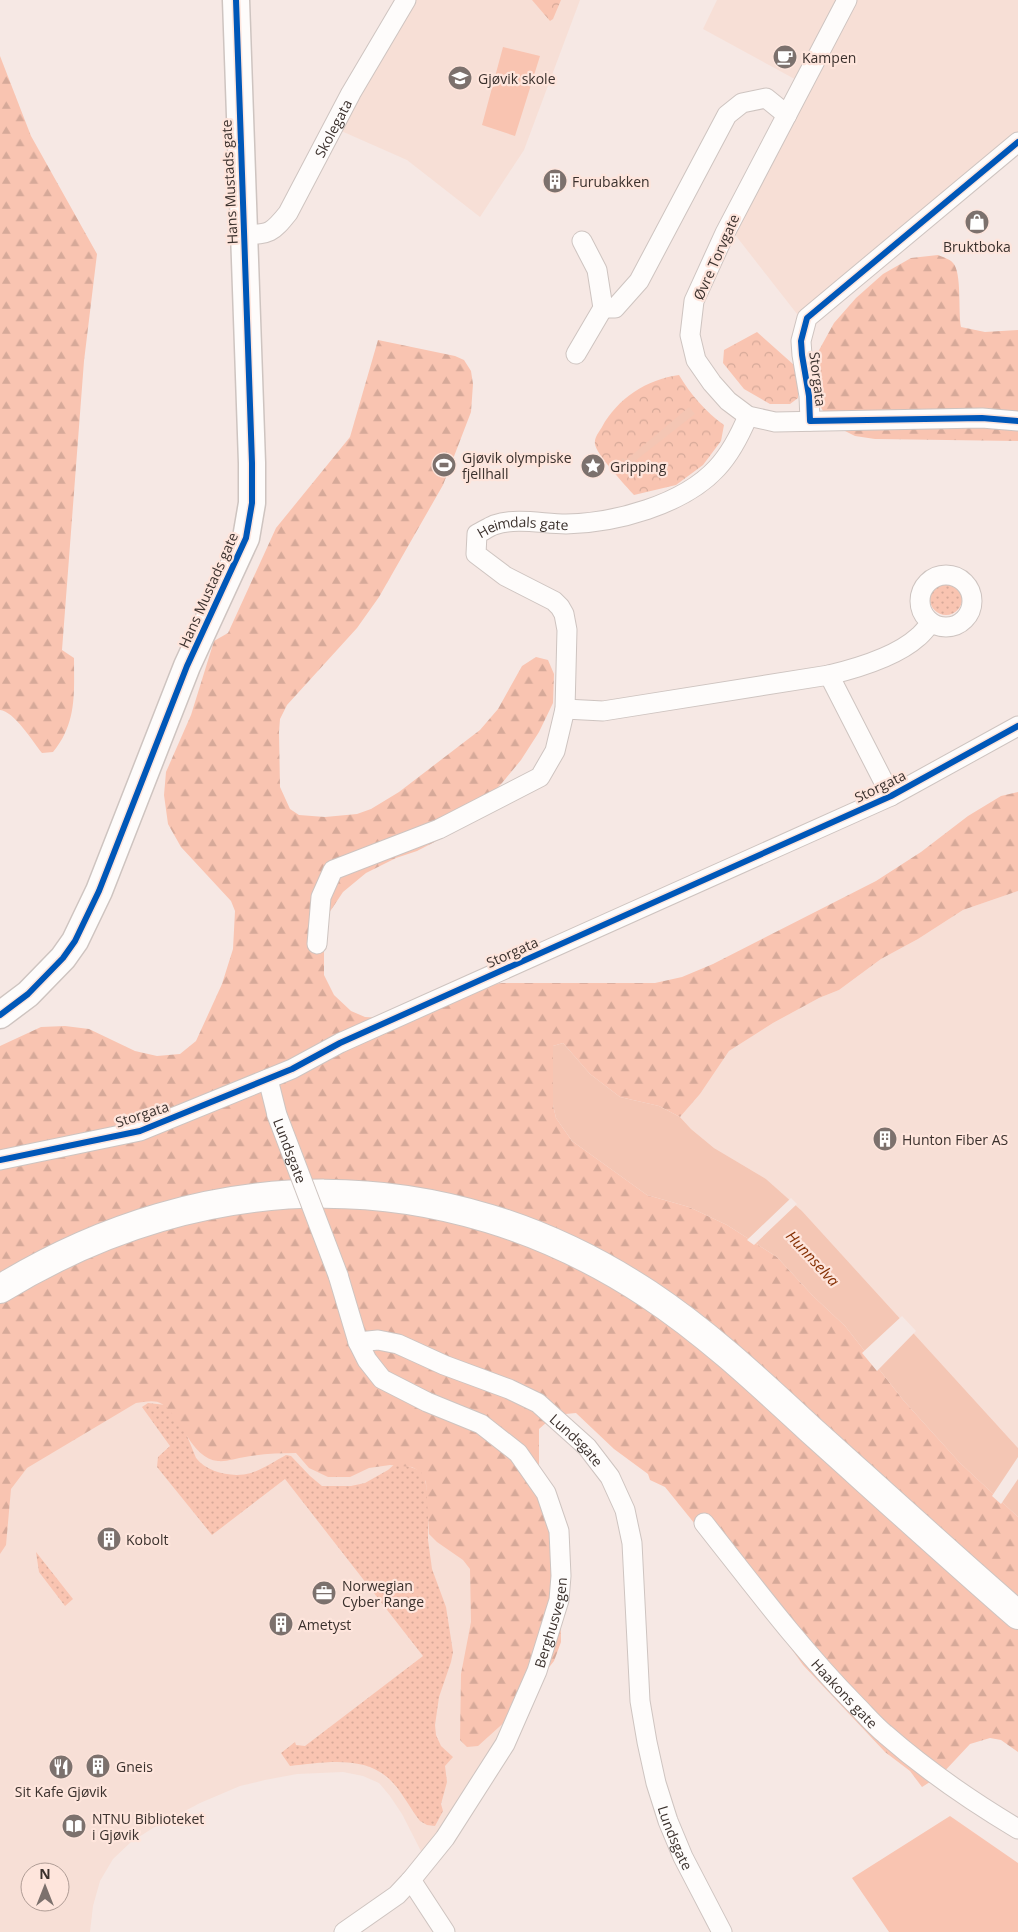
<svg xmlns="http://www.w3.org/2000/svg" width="1018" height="1932" font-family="'Open Sans',sans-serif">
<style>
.built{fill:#f7dfd6;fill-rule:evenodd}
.grass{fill:url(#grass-dots)}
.forest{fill:url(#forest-firs)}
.park{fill:url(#park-crowns)}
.pitch{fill:#f9c4b1}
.water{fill:#f4c6b4}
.pier{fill:#f6e8e4}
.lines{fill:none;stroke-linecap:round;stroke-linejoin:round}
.street-casing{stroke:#cec4c0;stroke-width:21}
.secondary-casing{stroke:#cec4c0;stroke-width:29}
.highway-casing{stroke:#cec4c0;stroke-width:30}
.street{stroke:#fefcfb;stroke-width:19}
.secondary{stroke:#fefcfb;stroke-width:26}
.highway{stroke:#fefcfb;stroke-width:28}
.street-bridge-casing{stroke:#cec4c0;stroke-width:21;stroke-linecap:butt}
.street-bridge{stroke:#fefcfb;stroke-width:19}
.cycleway-casing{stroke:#fee5dc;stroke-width:9}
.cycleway{stroke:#0057b8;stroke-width:6}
.labels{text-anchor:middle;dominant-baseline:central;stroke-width:4.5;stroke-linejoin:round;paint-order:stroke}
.poi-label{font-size:14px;fill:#3b312d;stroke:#fee5dc;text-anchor:start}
.street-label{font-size:14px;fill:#3b312d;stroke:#fee5dc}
.water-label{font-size:15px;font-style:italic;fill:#853004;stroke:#fee5dc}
</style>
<defs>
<pattern id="grass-dots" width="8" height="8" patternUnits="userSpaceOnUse" patternTransform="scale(1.25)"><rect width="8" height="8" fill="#f9c4b1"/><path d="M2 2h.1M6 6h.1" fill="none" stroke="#d6a999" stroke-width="1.8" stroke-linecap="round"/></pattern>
<pattern id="forest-firs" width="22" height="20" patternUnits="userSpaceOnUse" patternTransform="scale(1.25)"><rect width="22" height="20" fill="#f9c4b1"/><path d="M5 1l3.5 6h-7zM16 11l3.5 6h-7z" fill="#d6a999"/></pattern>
<pattern id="park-crowns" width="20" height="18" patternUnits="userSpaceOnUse" patternTransform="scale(1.25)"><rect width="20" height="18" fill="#f9c4b1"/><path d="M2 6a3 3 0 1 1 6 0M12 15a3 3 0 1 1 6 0" fill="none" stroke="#d6a999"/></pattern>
</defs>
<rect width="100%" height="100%" fill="#f6e8e4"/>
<path class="built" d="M415 0H580L524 150 480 217 407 160 339 130Z
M717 0H1018V136L808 328 729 227 802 83 703 29Z
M1018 891V1448L802 1211 766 1179 714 1148 691 1129 680 1117 700 1094 729 1051 773 1023 819 998 839 990 881 959 918 939 963 910Z
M129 1368 382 1379 537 1671 426 1861 402 1814 390 1796 379 1783 363 1776 343 1772 297 1774 265 1780 240 1786 200 1803 153 1828 131 1842 113 1859 100 1881 93 1906 90 1932H0V1486ZM30 1872H60V1902H30Z"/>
<path class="grass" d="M930 599a16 16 0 1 1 32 0a16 16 0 1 1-32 0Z
M148 1403 175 1406 196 1458C208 1473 233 1478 251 1473 263 1469 275 1461 286 1455L291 1456 310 1476 322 1486H351L365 1483 388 1470 397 1462 424 1472 428 1498V1540L432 1569 446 1607 453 1652 451 1662 439 1697 435 1725 436 1735 441 1746 453 1757 445 1766 447 1782 441 1804 443 1811 435 1826 427 1825 420 1821C409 1807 401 1789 387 1777 361 1755 321 1763 290 1766L281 1753 295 1742 296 1745 305 1746 423 1656 285 1479 212 1535 157 1467 158 1457 170 1446 142 1407Z
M36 1552 73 1599 65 1606 39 1572Z"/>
<path class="forest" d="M0 56 31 136 97 254 84 361 62 650 74 658C74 693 77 723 53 752L42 753C33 742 14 711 0 710Z
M938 255C942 257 950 259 953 263 962 272 958 312 961 327L985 332 1018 330V441L875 439 855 436 837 427 824 413 817 400 815 368 818 352 834 323 856 298 883 274 911 258Z
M378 340 455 356 464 360 471 371 473 384 471 412 443 485 379 597 357 628 287 705 280 719 279 732 280 787 290 809 299 815 325 817 357 814 371 809 399 792 480 730 498 709 522 666 536 657 548 660 554 674 553 703 539 732 521 760 502 783 467 819 444 837 417 851 396 858 366 873 343 892 329 913 324 939V975L334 995 351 1011 365 1017 402 1019 475 988 502 983H655L682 977 713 964 876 881 921 852 968 816 1001 796 1018 792V891L963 910 918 939 881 959 839 990 819 998 773 1023 729 1051 700 1094 680 1117 659 1106 620 1097 590 1074 563 1043 553 1046V1105L556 1118 572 1141 647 1195 689 1207 727 1225 777 1257 813 1296 845 1326 904 1401 960 1463 1018 1517V1752L1001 1740 990 1738 970 1744 941 1775 922 1787 910 1771 885 1752 803 1665 758 1602 665 1487 650 1480 648 1474 614 1449 576 1413 555 1415 539 1429V1472L560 1565 561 1642 554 1661 509 1718 478 1746 467 1747 460 1740 461 1674 471 1622 470 1569 463 1560 437 1542 429 1534 426 1482 421 1472 412 1467 390 1465 369 1468 350 1477H328L309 1468 296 1453C278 1453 262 1454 245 1457 237 1458 226 1462 218 1461 191 1459 182 1417 162 1404 155 1399 144 1402 136 1403L27 1468 11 1489 6 1545 0 1554V1046L41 1027 65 1026 89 1029 135 1051 157 1056 180 1054 196 1041 222 984 233 949 235 911 231 901 181 847 168 824 164 795 166 772 191 715 214 641 228 633 276 528 350 437Z"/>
<path class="park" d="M532 0H561L553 19 550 21Z
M757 332 794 365 798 384V398L790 404H770L744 389 723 363 724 350Z
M679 375C690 394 706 412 724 425L721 441 703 465 676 485 634 495C626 486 596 454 595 444 594 438 599 432 602 427 617 399 647 379 679 375Z"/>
<path class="pitch" d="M503 47 540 56 515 136 482 125Z
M950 1816 1018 1863V1932H889L852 1878Z"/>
<path class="water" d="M689 407 695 414 630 465 631 470H629L626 464 621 460 622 458 626 460Z
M563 1043 590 1074 620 1097 659 1106 680 1117 691 1129 714 1148 766 1179 802 1211 1018 1448V1517L960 1463 904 1401 845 1326 813 1296 777 1257 727 1225 689 1207 647 1195 572 1141 556 1118 553 1105V1046Z"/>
<path class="pier" d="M791 1198 797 1204 754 1245 747 1240Z
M902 1316 916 1331 877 1371 862 1353Z
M1018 1457V1479L1001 1504 992 1496Z"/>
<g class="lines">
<defs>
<g id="street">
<path d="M847 0 725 233 694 301 690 335 696 360 712 383 728 401 748 416 775 422 982 418 1018 421"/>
<path id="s1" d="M244 235C270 234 272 233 288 213L351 93 406 0"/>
<path d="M582 241 597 270 603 308H615L639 281 727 115 742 103 766 98 787 115"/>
<path d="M576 354 603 308"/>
<path d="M810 421 809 396 802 355 801 341 807 318 1018 142"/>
<circle cx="946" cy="601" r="26"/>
<path d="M829 675C858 668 896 657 918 637 923 633 927 627 931 623"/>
<path d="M565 709 603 711 829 675 891 796"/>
<path id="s2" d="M317 944 321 897 333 870 439 829 540 777 555 751 565 709 567 630 564 614 560 607 554 601 505 576 476 554 477 534C483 531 489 527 494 525 517 517 543 524 566 524 615 523 683 505 717 468 731 453 740 435 748 416"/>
<path d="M268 1079 277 1115"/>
<path d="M0 1160 140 1131 292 1069 340 1043 891 796 1018 726"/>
<path id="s3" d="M338 1275 358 1342 378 1340 398 1344 444 1365 509 1389 538 1403 587 1447 610 1477 625 1510 632 1543 640 1701 647 1742 656 1783 668 1821 683 1857 722 1932"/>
<path id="s4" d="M704 1523C753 1585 800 1648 855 1704 865 1714 874 1725 885 1734 926 1770 971 1801 1018 1829"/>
<path d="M411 1880 445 1932"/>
<path id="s5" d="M344 1932 397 1895 411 1880 445 1838 505 1744 537 1671 559 1600 561 1576 559 1531 546 1493 518 1453 481 1424 427 1402 382 1379 367 1360 358 1342"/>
</g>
<path id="secondary" d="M0 1015 28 994 63 958 75 941 99 891 187 666 246 538 252 503V463L236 0"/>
<path id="highway" d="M0 1289C206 1163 443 1159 648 1294 707 1333 759 1382 811 1430 880 1492 948 1554 1018 1615"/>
</defs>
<use href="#street" class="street-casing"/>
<use href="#secondary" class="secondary-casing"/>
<use href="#highway" class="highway-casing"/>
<use href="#street" class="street"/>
<use href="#secondary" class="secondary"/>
<use href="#highway" class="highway"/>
<defs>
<g id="street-bridge">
<path id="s6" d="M277 1115 338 1275"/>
</g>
</defs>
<use href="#street-bridge" class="street-bridge-casing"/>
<use href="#street-bridge" class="street-bridge"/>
<defs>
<path id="cycleway" d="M1018 142 807 318 801 341 802 355 809 396 810 421 982 418 1018 421
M0 1015 28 994 63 958 75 941 99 891 187 666 246 538 252 503V463L236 0
M0 1160 140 1131 292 1069 340 1043 891 796 1018 726"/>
</defs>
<use href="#cycleway" class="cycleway-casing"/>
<use href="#cycleway" class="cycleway"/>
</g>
<defs>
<symbol id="cafe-disc" viewBox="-11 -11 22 22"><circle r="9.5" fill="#7c716d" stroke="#fee5dc"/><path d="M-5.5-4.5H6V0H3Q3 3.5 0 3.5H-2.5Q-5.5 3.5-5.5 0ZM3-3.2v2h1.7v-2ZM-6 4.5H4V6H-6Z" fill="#fff"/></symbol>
<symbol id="school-disc" viewBox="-11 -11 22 22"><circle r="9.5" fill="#7c716d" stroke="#fee5dc"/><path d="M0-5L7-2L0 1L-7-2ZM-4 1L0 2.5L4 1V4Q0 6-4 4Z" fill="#fff"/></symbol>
<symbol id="building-disc" viewBox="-11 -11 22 22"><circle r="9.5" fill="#7c716d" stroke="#fee5dc"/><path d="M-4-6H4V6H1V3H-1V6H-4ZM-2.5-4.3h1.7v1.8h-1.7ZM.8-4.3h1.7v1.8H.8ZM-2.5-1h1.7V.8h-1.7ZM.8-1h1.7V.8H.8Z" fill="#fff"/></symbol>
<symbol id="shop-disc" viewBox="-11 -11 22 22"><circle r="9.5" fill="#7c716d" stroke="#fee5dc"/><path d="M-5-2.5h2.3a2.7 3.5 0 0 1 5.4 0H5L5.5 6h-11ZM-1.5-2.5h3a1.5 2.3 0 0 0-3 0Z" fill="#fff"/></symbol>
<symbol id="stadium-disc" viewBox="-11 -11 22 22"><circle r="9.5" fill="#7c716d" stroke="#fee5dc"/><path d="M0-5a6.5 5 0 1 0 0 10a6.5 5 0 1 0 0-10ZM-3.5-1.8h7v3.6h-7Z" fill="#fff"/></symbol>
<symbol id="sight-disc" viewBox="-11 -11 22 22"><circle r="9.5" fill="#7c716d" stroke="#fee5dc"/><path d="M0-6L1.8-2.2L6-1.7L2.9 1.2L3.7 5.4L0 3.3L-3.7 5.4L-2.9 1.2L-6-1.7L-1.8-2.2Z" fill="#fff"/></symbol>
<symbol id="office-disc" viewBox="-11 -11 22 22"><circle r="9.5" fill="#7c716d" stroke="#fee5dc"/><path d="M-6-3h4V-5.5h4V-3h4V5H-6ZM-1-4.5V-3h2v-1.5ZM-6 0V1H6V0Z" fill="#fff"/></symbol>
<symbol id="restaurant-disc" viewBox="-11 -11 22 22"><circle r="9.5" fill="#7c716d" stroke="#fee5dc"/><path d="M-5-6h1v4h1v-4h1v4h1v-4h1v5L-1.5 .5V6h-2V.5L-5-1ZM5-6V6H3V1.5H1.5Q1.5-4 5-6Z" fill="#fff"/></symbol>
<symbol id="library-disc" viewBox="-11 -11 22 22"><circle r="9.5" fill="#7c716d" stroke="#fee5dc"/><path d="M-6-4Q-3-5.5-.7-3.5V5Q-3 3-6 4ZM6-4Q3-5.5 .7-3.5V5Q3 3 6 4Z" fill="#fff"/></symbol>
</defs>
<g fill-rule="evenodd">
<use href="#cafe-disc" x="771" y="43" width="28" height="28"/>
<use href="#school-disc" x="446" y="64" width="28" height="28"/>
<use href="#building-disc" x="541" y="167" width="28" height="28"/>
<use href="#shop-disc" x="963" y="208" width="28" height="28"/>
<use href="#stadium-disc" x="430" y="451" width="28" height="28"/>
<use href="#sight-disc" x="579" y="452" width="28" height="28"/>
<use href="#building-disc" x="871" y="1125" width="28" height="28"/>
<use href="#building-disc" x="95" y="1525" width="28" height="28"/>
<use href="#office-disc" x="310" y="1579" width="28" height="28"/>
<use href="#building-disc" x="267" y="1610" width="28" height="28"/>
<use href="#building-disc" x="84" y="1752" width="28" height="28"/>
<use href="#restaurant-disc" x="47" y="1753" width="28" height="28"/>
<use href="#library-disc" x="60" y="1812" width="28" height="28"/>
</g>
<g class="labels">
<g class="poi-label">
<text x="802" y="57">Kampen</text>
<text x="478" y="78">Gjøvik skole</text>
<text x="572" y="181">Furubakken</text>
<text x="977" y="246" text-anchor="middle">Bruktboka</text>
<text x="462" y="457">Gjøvik olympiske<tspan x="462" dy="16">fjellhall</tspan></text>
<text x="610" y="466">Gripping</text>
<text x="902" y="1139">Hunton Fiber AS</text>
<text x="126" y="1539">Kobolt</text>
<text x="342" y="1585">Norwegian<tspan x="342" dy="16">Cyber Range</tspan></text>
<text x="298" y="1624">Ametyst</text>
<text x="116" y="1766">Gneis</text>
<text x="61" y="1791" text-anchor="middle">Sit Kafe Gjøvik</text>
<text x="92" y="1818">NTNU Biblioteket<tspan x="92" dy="16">i Gjøvik</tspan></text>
</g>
<g class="street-label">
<text stroke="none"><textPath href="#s1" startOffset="148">Skolegata</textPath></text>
<text transform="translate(229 182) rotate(-93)">Hans Mustads gate</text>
<text transform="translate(716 257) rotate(-66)">Øvre Torvgate</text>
<text transform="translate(818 379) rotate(83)">Storgata</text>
<text stroke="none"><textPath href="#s2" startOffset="648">Heimdals gate</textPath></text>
<text transform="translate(208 590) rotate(-66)">Hans Mustads gate</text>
<text transform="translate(880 786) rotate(-26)">Storgata</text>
<text transform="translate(512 952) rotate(-24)">Storgata</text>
<text transform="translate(142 1114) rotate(-18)">Storgata</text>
<text stroke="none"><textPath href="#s6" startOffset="38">Lundsgate</textPath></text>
<text stroke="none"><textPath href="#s3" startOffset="316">Lundsgate</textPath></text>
<text stroke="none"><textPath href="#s5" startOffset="381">Berghusvegen</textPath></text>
<text stroke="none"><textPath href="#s4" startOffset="221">Haakons gate</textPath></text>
<text stroke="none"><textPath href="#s3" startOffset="736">Lundsgate</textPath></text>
</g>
<g class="water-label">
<text transform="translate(813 1258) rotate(47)">Hunnselva</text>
</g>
</g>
<g transform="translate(45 1887)"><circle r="24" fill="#fee5dc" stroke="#b09d96"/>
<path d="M0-4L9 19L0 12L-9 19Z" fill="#7c716d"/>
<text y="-8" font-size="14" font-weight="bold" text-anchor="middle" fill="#3b312d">N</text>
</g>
</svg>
